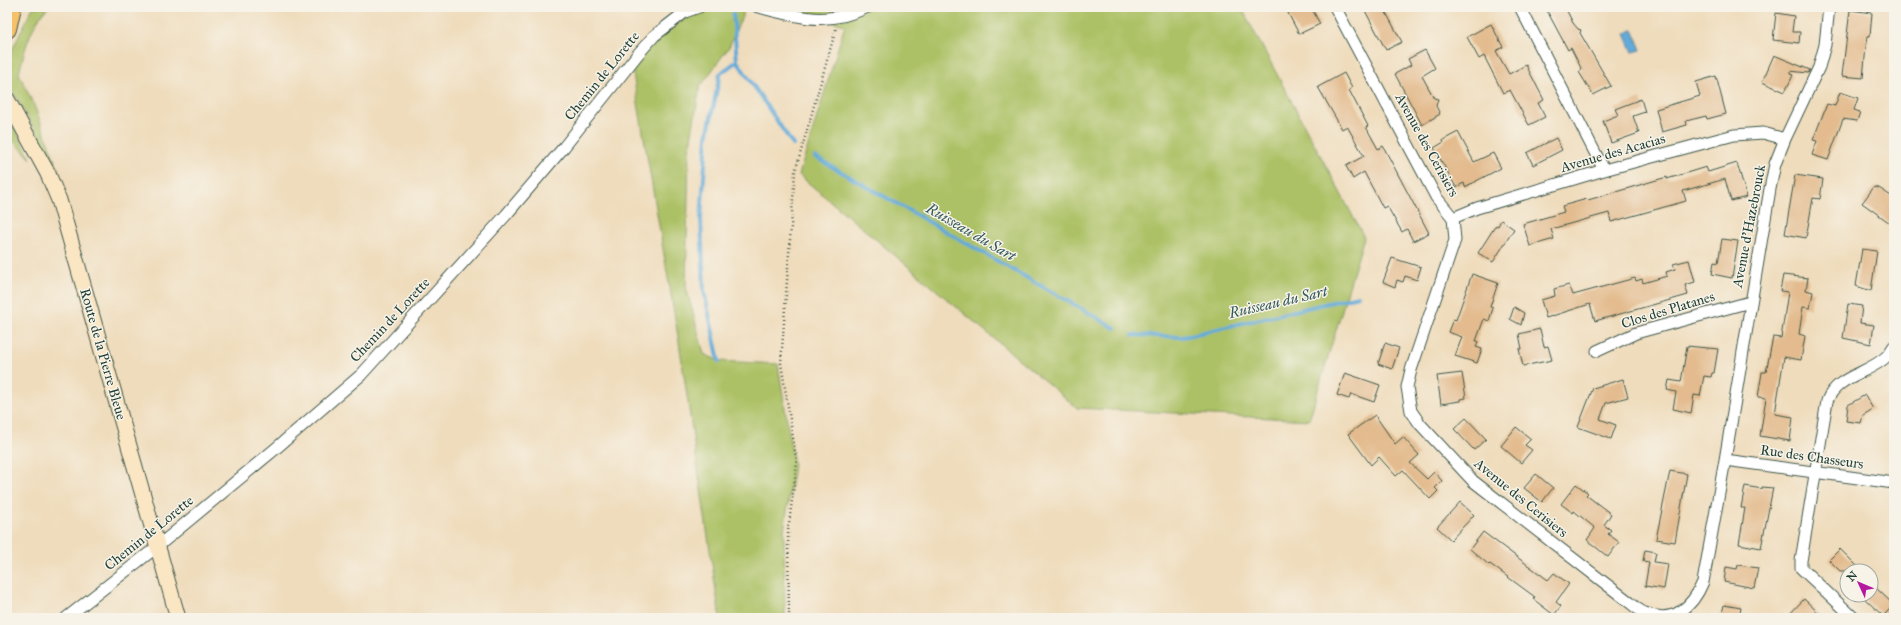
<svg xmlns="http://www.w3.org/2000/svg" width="1901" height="625" font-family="'IM FELL Great Primer',serif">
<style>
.green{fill:#acc165;stroke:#667f4c}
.water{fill:#62aad9;stroke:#407486}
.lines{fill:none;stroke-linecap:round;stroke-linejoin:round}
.stream{stroke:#62aad9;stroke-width:4}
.building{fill:#e3bb8e}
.minor-casing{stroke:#3e5548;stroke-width:13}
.secondary-casing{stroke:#3e5548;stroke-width:17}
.trunk-casing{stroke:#3e5548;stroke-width:20}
.path{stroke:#3e5548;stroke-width:2.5;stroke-dasharray:1 3;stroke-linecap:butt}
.minor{stroke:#fff;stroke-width:11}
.secondary{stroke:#fbe6c4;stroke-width:15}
.trunk{stroke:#f5c16b;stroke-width:18}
.labels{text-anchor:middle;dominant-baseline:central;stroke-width:3;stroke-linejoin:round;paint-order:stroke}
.street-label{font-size:14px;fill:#1f3d34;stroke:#f7f3e8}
.water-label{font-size:15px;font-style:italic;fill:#30585d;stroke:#f7f3e8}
</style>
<rect width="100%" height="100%" fill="#f7f3e8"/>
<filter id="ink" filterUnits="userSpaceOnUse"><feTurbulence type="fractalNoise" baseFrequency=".025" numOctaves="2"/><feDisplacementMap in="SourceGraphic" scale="8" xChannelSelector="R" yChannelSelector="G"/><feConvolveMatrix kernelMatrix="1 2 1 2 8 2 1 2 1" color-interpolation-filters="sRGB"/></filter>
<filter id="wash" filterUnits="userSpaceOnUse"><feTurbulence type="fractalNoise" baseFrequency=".012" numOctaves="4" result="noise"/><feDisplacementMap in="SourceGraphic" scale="16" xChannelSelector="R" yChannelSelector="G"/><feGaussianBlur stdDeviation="0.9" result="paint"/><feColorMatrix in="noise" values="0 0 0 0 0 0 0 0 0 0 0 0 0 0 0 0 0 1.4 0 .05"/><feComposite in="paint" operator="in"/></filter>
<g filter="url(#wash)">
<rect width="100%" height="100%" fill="#efdcbc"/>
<path class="green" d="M33 7H49C31 22 24 52 19 74L34 105 59 171 7 82 11 78 9 61 12 50Z
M713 7H746L729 47 700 87 689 151 686 287 704 354 719 361 778 364 794 465 784 531 785 618H720L679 342 632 68 653 41 695 11Z
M776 7H1241L1364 237 1309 420 1077 408 799 175 845 25Z
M7 115 31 159 7 135Z"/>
<path class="water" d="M1633 29 1641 50 1633 52 1625 34Z"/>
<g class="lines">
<path class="stream" d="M733 14 737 61 793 145
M815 157 1115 328
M1133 335 1183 337 1358 296
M719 361 704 291 701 219 707 137 720 74 737 61"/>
</g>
<g id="blocks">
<path class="building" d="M1295 7H1311L1320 24 1299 34 1287 11Z
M1363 7H1383L1402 42 1386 50Z
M1545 7H1565L1573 23 1578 29 1581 30 1580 33 1611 86 1593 95 1579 72 1582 70 1571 48 1568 50Z
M1850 10 1872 13 1870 36H1867L1863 78 1842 76Z
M1776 13 1794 16 1792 32H1800L1799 43 1773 40Z
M1491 24 1503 47 1496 51 1509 74 1526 65 1544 100 1538 103 1545 117 1529 125 1510 90 1503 93 1484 56 1479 59 1467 37Z
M1425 50 1435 68 1422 76 1434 98 1438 99 1436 106 1440 114 1422 125 1395 74 1411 65 1408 59Z
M1774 55 1810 70 1808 73 1790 71V74L1793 75 1785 92 1762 82Z
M1344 73 1352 88 1349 90 1368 126 1366 127 1378 149 1383 146 1429 233 1413 241 1407 229 1402 232 1387 206 1383 208 1364 172 1353 179 1346 166 1364 156 1347 126 1342 129 1318 87Z
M1716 76 1726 114 1707 119 1706 116 1686 121 1687 125 1662 132 1656 109 1700 96 1696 82Z
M1840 92 1858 98 1854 110 1860 112 1857 121 1843 119 1828 160 1812 155 1817 141 1813 140 1827 104 1835 106Z
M1641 99 1645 112 1633 116 1639 133 1611 143 1603 121 1618 115 1615 109Z
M1458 132 1474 162 1493 153 1501 168 1465 187 1464 183 1456 187 1434 148 1444 142 1443 140Z
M1556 138 1562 150 1533 165 1527 153Z
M1737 163 1747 197 1731 201 1725 179 1683 191 1686 201 1611 222 1609 213 1551 229 1554 239 1530 246 1523 224 1564 212 1562 206 1587 199 1588 200 1667 177V179L1706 167 1708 172Z
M1795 175 1823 179 1820 199 1813 198 1806 238 1785 234Z
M1874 187 1879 188 1894 198V217L1890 223 1862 203Z
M1501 220 1514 229 1493 262 1478 253 1496 225 1498 226Z
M1722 239 1738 241 1732 278 1712 274 1714 262 1718 263Z
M1862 249 1877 251 1871 291 1856 286Z
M1392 258 1421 267 1417 280 1405 276 1403 282 1397 280 1395 287 1383 282Z
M1689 260 1695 282 1685 285 1688 295 1595 321 1590 304 1546 318 1541 300 1555 296 1554 289 1569 285 1573 295 1635 278 1636 281 1642 279 1643 283 1667 276 1666 272 1675 269 1673 264Z
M1472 274 1498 283 1490 307 1493 308 1489 321 1484 319 1476 341H1478L1476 347 1482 349 1477 363 1455 356 1462 337 1448 332 1453 319 1456 320Z
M1783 275 1808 278 1806 290 1813 292 1810 308 1803 307 1799 334 1805 336 1801 360 1784 357 1775 414 1793 417 1790 441 1760 436 1766 398 1758 397 1762 372H1766L1773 337 1781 338 1788 292 1780 291Z
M1848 304 1862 306 1860 323 1874 325 1871 344 1843 338Z
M1514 307 1524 313 1521 325 1510 319Z
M1540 329 1544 347 1548 346 1552 360 1523 366 1519 349H1522L1519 334Z
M1385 343 1399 348 1392 369 1378 364Z
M1687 346 1718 349 1714 373H1712L1711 377 1704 376 1700 396 1694 395 1691 413 1673 409 1676 392 1667 390 1669 380 1681 382Z
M1345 373 1380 385 1374 402 1351 394 1349 399 1337 395Z
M1462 373 1466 398 1460 399V401L1441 404 1437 376Z
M1623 379 1628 397 1606 403 1600 419 1616 425 1611 439 1578 427 1593 388Z
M1865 395 1873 409 1863 415 1861 423 1846 421 1848 405Z
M1375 415 1395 444 1403 437 1419 455 1410 463 1427 479 1434 472 1442 481 1435 488 1438 491 1430 499 1403 470 1396 476 1379 457 1371 465 1348 434Z
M1466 418 1486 439 1474 450 1454 429Z
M1516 427 1531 439 1525 445 1532 450 1521 463 1501 446Z
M1670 471 1687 474 1675 542 1656 539Z
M1536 474 1553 488 1542 502 1524 488Z
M1576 484 1588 493 1586 495 1611 514 1604 525 1611 530 1608 534 1619 542 1608 557 1587 540 1595 528 1574 511 1573 513 1561 504Z
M1745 486 1762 489V487L1773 488 1761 548 1739 544 1745 508H1741Z
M1460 502 1474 515 1451 540 1437 527Z
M1483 532 1548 580 1554 573 1569 584 1556 602 1561 606 1554 615 1533 599 1535 597 1490 564 1489 565 1470 549Z
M1840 549 1862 571H1840L1829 560Z
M1645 550 1656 552 1654 562 1668 564 1664 589 1645 586 1649 562 1643 561Z
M1738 565 1758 568 1754 588 1724 582 1726 567 1737 569Z
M1875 587 1894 605 1883 616 1864 598 1868 595H1871V592Z
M1804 599 1824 618H1786Z
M1724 605 1741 608 1739 618H1721Z"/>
</g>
</g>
<g filter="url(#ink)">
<use href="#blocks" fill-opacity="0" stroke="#3e5548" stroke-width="1"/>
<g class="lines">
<defs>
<path id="minor" d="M758 7C800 17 826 27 868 7
M1335 7 1436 197 1453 218 1455 240 1411 370 1407 387 1411 411 1420 424 1473 481 1628 601C1633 605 1639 611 1645 613 1674 625 1693 606 1703 582L1725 460 1770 189 1775 164 1785 139 1819 67 1825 45 1829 7
M1520 7 1604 170
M1453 218 1477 208 1604 170 1734 135 1763 133 1785 139
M1597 351 1636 333 1750 302
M1725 460 1894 483
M66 618 158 546 274 450 361 375 506 215 564 147 638 54 654 36 685 12 699 7
M1854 618 1801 568V561L1827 401C1837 375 1869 374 1887 356 1890 353 1892 349 1894 346"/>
<path id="secondary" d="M7 99 48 174 59 200 178 618"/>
<path id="trunk" d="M7 29 12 7"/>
</defs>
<use href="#minor" class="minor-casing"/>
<use href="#secondary" class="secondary-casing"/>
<use href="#trunk" class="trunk-casing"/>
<path class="path" d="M789 618 788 531 797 463 781 363 795 172 836 29"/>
<use href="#minor" class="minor"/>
<use href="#secondary" class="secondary"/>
<use href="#trunk" class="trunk"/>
</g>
</g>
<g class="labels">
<g class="street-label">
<text transform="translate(602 76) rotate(-51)">Chemin de Lorette</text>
<text transform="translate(1427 145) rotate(61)">Avenue des Cerisiers</text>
<text transform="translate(1613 153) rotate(-16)">Avenue des Acacias</text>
<text transform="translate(1749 226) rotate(-79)">Avenue d'Hazebrouck</text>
<text transform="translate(1668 310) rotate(-17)">Clos des Platanes</text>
<text transform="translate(390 320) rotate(-47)">Chemin de Lorette</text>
<text transform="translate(103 354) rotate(74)">Route de la Pierre Bleue</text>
<text transform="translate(1812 457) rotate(8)">Rue des Chasseurs</text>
<text transform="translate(1521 498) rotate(39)">Avenue des Cerisiers</text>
<text transform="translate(149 533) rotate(-39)">Chemin de Lorette</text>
</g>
<g class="water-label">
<text transform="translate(971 232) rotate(30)">Ruisseau du Sart</text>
<text transform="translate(1278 302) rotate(-13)">Ruisseau du Sart</text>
</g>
</g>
<rect width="1901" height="625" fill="none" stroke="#f7f3e8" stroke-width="24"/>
<g transform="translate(1859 583) rotate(314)"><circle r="19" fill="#f7f3e8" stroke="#a1aaa0"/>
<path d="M0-3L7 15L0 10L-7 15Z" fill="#b5179e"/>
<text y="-6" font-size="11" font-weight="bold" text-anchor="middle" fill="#1f3d34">N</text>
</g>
</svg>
